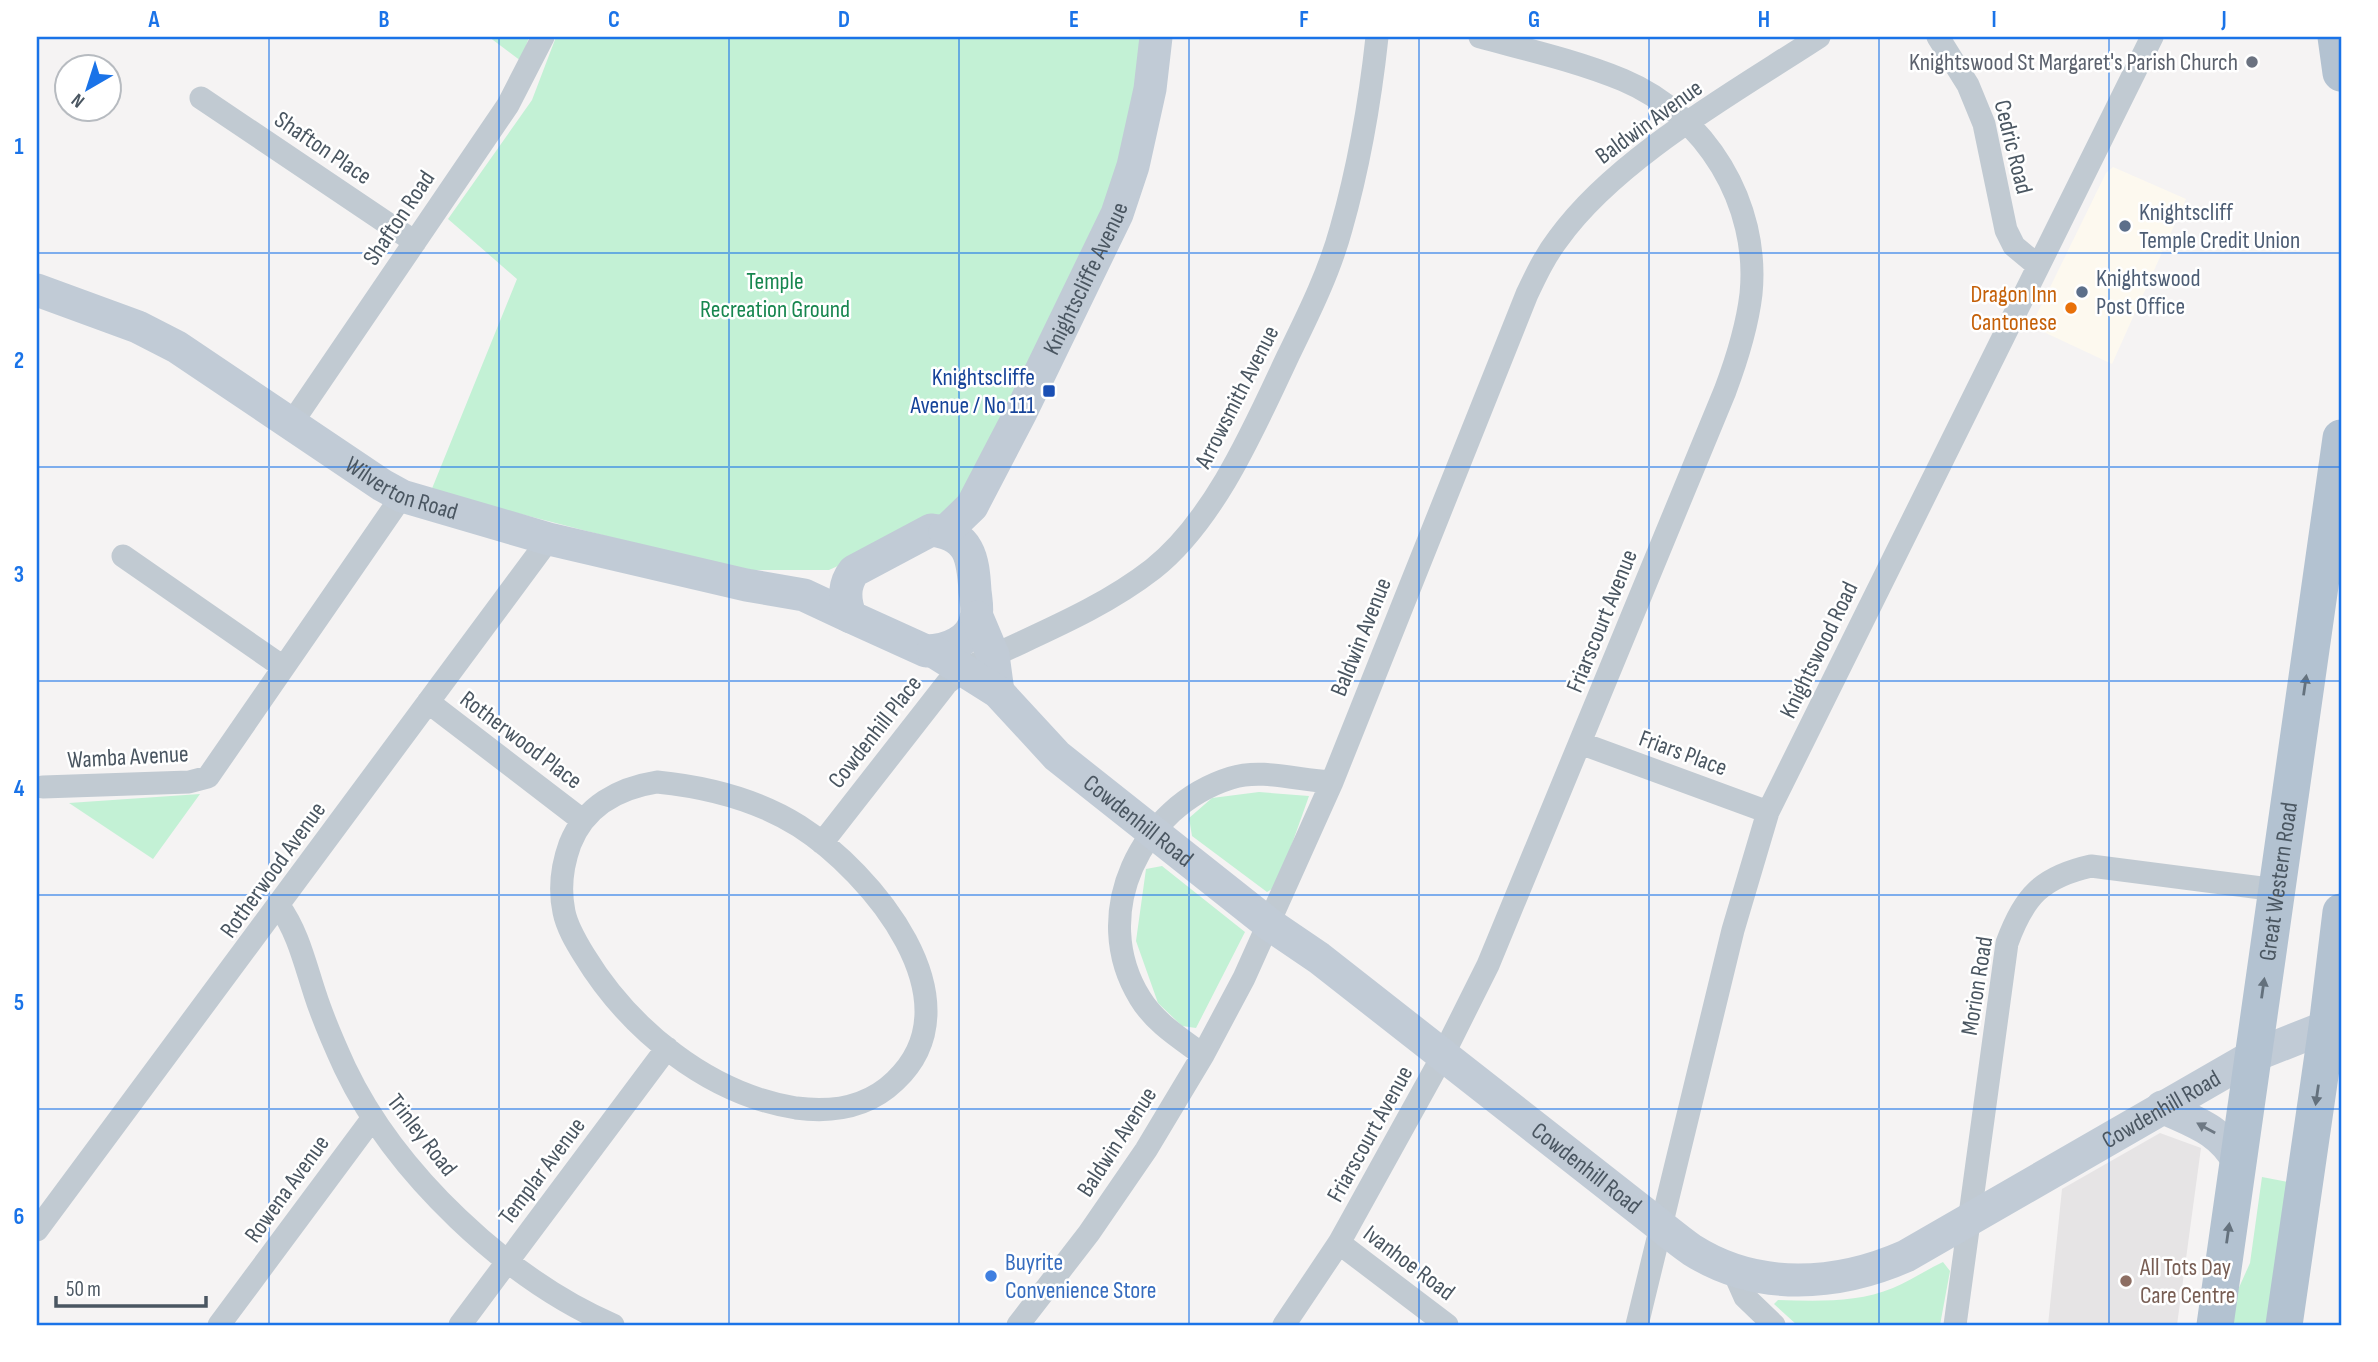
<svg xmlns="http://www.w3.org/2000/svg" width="2378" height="1362" font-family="'Sofia Sans Condensed',sans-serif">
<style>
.commercial{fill:#fdf9ef}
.education{fill:#e6e4e5}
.green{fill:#c3f1d5}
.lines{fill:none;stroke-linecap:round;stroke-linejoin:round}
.street{stroke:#c1cad2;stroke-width:23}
.secondary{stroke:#c1cbd6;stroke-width:33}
.primary{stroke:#b3c2d1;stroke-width:37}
.oneway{fill:#64717d}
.oneway2{fill:#6e7984}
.grid{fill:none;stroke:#1a73e8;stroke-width:2;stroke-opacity:0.55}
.worship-dot{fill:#6b7280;stroke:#fff;stroke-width:2.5}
.service-dot{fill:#5c6f8a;stroke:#fff;stroke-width:2.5}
.food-dot{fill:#e8710a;stroke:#fff;stroke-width:2.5}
.transit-dot{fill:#1a4fb4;stroke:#fff;stroke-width:2.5}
.shop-dot{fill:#3f7fe0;stroke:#fff;stroke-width:2.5}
.education-dot{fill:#8d6e63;stroke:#fff;stroke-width:2.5}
.labels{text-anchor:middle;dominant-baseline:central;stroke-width:5;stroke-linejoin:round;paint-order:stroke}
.worship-label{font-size:24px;fill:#5b616d;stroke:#fff;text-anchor:end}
.street-label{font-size:24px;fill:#4a5661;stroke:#fff}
.service-label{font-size:24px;fill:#4e5e75;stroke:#fff;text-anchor:start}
.park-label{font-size:24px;fill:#17864f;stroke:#fff}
.food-label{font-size:24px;fill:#c56008;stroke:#fff;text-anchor:end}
.transit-label{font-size:24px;fill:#164399;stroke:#fff;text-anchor:end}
.shop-label{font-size:24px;fill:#366cbe;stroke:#fff;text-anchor:start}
.education-label{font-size:24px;fill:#785e54;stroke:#fff;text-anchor:start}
.neatline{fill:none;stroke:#1a73e8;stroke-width:2.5}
.grid-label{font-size:23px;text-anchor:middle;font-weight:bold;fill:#1a73e8}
</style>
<rect width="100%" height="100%" fill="#f5f3f3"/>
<path class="commercial" d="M2113 167 2186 199 2112 364 2031 326 2106 173Z"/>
<path class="education" d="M2160 1133 2201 1148 2177 1325H2048L2062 1189Z"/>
<path class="green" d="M489 37H529L521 61Z
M556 37H1146L1116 196 952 514 829 570H738L431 491 517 279 448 219 532 100Z
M1259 792 1309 796 1277 886 1267 892 1192 836 1189 818 1212 798Z
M200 794 153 859 69 803Z
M1162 866 1245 932 1196 1028 1182 1026 1158 1003 1136 941 1146 869Z
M2262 1177 2288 1182 2268 1325H2232L2237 1292 2250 1263Z
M1943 1262 1950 1271 1940 1325H1797L1774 1304 1778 1300C1816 1301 1857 1303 1893 1288 1910 1281 1926 1270 1943 1262Z"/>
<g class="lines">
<path class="street" d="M1938 37 1968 85 1984 124 2006 230 2014 246 2038 266
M201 98 415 242
M291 424 508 105 543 37
M123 556 283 667
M428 702 582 820
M1580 743 1768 812
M657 782C707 787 756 799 799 826 871 872 980 1001 895 1081 868 1107 833 1113 796 1108 708 1094 629 1029 584 955 576 942 567 927 564 912 559 888 562 866 570 844 585 806 619 788 657 782Z
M43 787 189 782 208 777 402 496
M822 843 947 683 962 671C1026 638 1095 614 1153 569 1215 520 1255 426 1288 356 1308 315 1329 273 1341 229 1359 166 1370 102 1377 37
M279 906C298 932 305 964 315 994 323 1019 334 1044 345 1068 395 1173 507 1279 613 1325
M1203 1055C1180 1038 1155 1023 1140 998 1088 914 1141 806 1231 778 1263 768 1299 781 1332 782
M37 1230 549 539
M1339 1243 1447 1325
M1733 1270 1745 1297 1774 1325
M219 1325 372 1119
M460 1325 667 1048
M1018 1325 1089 1233 1146 1150 1203 1055 1244 978 1332 782 1527 294C1536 275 1545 256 1558 239 1616 158 1735 92 1819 37
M1284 1325 1339 1243 1442 1057 1488 965 1725 391C1737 359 1747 328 1751 294 1760 204 1706 115 1623 80 1577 61 1528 50 1480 37
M1637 1325 1733 930 1768 812 2152 37
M1955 1325 2007 943C2024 896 2042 877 2091 866L2277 890"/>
<g class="secondary">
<path id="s1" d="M37 290 138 327 177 347 382 485 402 496 549 539 746 585 804 595 851 617"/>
<path d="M931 530C970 534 973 558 975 591 976 600 978 610 976 618 972 641 947 651 926 651L851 617C844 601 843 585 854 571Z"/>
<path id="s2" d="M945 532 972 506 1021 412 1117 214 1133 166 1150 89 1156 37"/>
<path d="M977 617 993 655 998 692"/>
<path id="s3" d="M933 651 998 692 1057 756 1269 924 1319 958 1662 1227C1672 1235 1682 1243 1692 1250 1758 1292 1838 1286 1906 1256L2253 1056 2341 1021"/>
<path d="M2162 1107C2194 1122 2220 1129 2238 1161"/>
</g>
<g class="primary">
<path d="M2336 37 2341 73"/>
<path id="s4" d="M2215 1325 2341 438"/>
<path d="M2284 1325 2327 1027 2341 912"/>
</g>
</g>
<defs><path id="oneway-solid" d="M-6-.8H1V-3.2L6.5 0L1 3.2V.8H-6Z" transform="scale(1.75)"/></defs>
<g class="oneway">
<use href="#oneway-solid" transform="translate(2305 685) rotate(-82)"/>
<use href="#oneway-solid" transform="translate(2263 988) rotate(-82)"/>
<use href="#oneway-solid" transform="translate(2317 1095) rotate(98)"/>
<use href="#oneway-solid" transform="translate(2228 1233) rotate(-82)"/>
</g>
<use class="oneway2" href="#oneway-solid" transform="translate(2206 1128) rotate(-151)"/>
<path class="grid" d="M269 37V1325M499 37V1325M729 37V1325M959 37V1325M1189 37V1325M1419 37V1325M1649 37V1325M1879 37V1325M2109 37V1325M37 253H2341M37 467H2341M37 681H2341M37 895H2341M37 1109H2341"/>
<circle class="worship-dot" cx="2252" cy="62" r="7"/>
<g class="service-dot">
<circle cx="2125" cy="226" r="7"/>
<circle cx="2082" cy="292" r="7"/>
</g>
<circle class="food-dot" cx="2071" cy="308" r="7"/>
<rect class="transit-dot" x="1042" y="384" width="14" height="14" rx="3.5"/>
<circle class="shop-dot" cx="991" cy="1276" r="7"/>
<circle class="education-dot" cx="2126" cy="1281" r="7"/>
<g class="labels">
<g class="worship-label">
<text x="2238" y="62">Knightswood St Margaret's Parish Church</text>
</g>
<g class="street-label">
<text transform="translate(1649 122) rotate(-36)">Baldwin Avenue</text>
<text transform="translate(2013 147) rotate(76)">Cedric Road</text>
<text transform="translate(323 148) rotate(34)">Shafton Place</text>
<text transform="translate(399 218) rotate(-56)">Shafton Road</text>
<text stroke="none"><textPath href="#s2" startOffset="292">Knightscliffe Avenue</textPath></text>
<text transform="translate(1237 397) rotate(-63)">Arrowsmith Avenue</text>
<text stroke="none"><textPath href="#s1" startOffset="418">Wilverton Road</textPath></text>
<text transform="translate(1602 621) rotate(-68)">Friarscourt Avenue</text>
<text transform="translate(1361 637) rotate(-68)">Baldwin Avenue</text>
<text transform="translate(1819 650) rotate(-64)">Knightswood Road</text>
<text transform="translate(875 732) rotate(-52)">Cowdenhill Place</text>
<text transform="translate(521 740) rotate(37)">Rotherwood Place</text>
<text transform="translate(1683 753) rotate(20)">Friars Place</text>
<text transform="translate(128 757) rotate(-3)">Wamba Avenue</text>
<text stroke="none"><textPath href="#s3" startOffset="268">Cowdenhill Road</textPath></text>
<text transform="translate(273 870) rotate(-54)">Rotherwood Avenue</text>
<text stroke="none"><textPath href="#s4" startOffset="448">Great Western Road</textPath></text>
<text transform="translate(1977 986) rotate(-81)">Morion Road</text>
<text stroke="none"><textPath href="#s3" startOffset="1486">Cowdenhill Road</textPath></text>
<text transform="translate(1370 1134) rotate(-61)">Friarscourt Avenue</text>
<text transform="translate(422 1135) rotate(52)">Trinley Road</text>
<text transform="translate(1117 1142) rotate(-57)">Baldwin Avenue</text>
<text stroke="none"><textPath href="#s3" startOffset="835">Cowdenhill Road</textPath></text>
<text transform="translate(542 1171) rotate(-53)">Templar Avenue</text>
<text transform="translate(287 1189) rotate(-54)">Rowena Avenue</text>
<text transform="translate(1409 1263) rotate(37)">Ivanhoe Road</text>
</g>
<g class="service-label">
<text x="2139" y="212">Knightscliff<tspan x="2139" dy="28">Temple Credit Union</tspan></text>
<text x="2096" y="278">Knightswood<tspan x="2096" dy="28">Post Office</tspan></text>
</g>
<g class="park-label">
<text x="775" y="281">Temple<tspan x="775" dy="28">Recreation Ground</tspan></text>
</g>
<g class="food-label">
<text x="2057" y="294">Dragon Inn<tspan x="2057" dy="28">Cantonese</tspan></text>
</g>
<g class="transit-label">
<text x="1035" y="377">Knightscliffe<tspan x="1035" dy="28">Avenue / No 111</tspan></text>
</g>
<g class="shop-label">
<text x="1005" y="1262">Buyrite<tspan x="1005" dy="28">Convenience Store</tspan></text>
</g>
<g class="education-label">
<text x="2140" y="1267">All Tots Day<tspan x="2140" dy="28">Care Centre</tspan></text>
</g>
</g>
<rect width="2378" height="1362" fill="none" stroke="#ffffff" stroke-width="77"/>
<g transform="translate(88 88) rotate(219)"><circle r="33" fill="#ffffff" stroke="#b7bbc0" stroke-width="2"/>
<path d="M0-5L12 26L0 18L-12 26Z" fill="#1a73e8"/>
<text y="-10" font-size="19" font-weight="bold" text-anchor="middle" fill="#4a5661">N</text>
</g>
<path d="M56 1296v10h150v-10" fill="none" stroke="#4a5661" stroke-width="3.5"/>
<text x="66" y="1296" font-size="21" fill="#4a5661" stroke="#ffffff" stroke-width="5" paint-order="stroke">50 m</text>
<rect x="38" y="38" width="2302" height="1286" class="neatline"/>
<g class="grid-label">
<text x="154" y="27">A</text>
<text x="384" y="27">B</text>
<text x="614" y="27">C</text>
<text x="844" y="27">D</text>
<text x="1074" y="27">E</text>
<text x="1304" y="27">F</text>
<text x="1534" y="27">G</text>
<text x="1764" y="27">H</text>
<text x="1994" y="27">I</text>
<text x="2224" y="27">J</text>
<text x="19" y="154">1</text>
<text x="19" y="368">2</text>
<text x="19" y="582">3</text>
<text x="19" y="796">4</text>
<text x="19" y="1010">5</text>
<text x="19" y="1224">6</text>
</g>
</svg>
